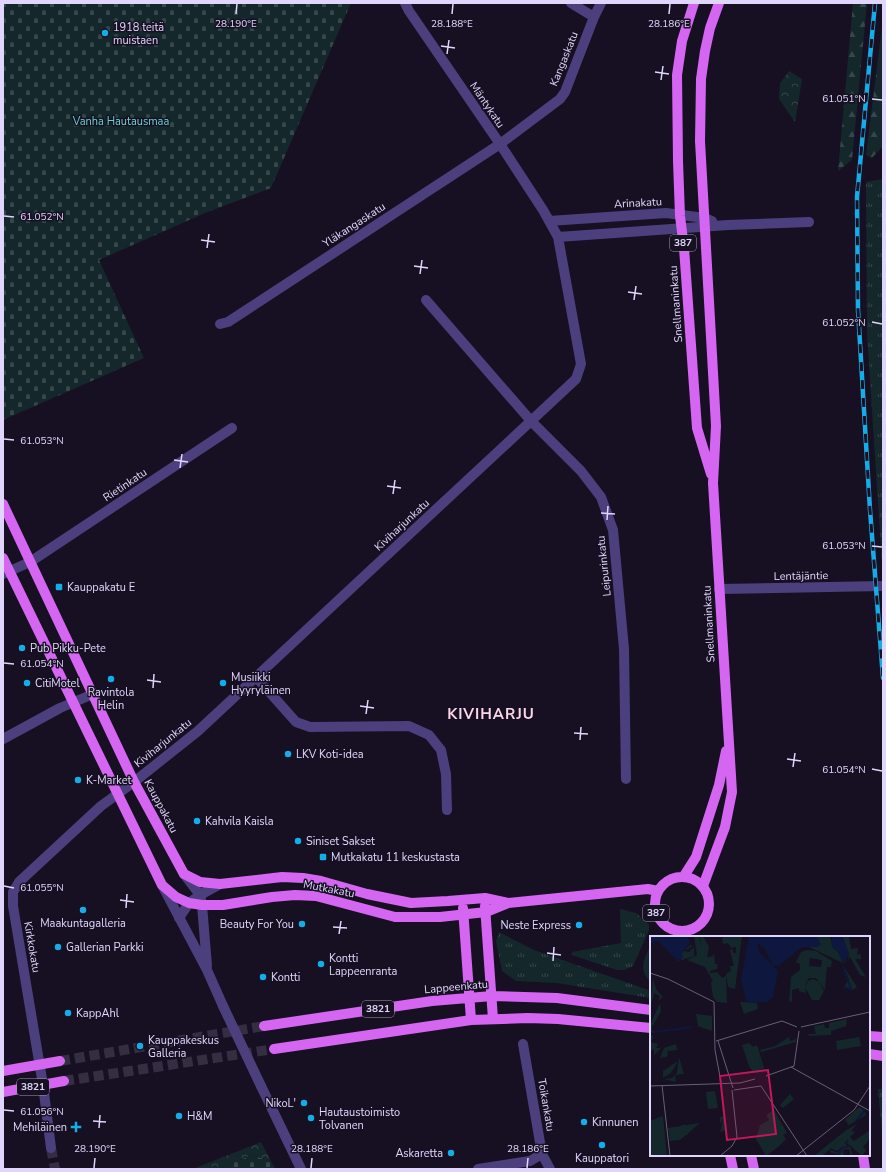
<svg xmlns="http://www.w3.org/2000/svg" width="886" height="1172" font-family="'Nunito Sans',sans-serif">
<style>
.grass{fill:url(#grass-tufts)}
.forest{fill:url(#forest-firs)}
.cemetery{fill:url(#cemetery-stones)}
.park{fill:url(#park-crowns)}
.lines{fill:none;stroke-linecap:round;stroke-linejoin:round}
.tertiary-tunnel{stroke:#342e43;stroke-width:10;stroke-dasharray:10 5;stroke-linecap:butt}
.primary-tunnel{stroke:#342e43;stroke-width:10;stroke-dasharray:10 5;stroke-linecap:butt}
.minor{stroke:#4c3f7d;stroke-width:10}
.tertiary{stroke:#4c3f7d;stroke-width:10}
.primary{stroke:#d566f1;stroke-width:10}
.rail-casing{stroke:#15ade7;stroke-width:4.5}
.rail{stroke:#161022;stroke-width:3;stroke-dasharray:9;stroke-linecap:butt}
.tertiary-bridge{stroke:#4c3f7d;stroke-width:10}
.ticks{fill:none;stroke:#e0d5fb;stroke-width:1.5}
.poi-dot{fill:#15ade7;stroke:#161022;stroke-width:1.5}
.labels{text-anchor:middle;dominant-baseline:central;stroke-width:3;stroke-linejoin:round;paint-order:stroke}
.shield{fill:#161022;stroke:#a39aba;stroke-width:1}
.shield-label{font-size:10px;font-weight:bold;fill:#e0d5fb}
.poi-label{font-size:11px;fill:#e0d5fb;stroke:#161022;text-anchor:start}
.street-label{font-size:11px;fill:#e0d5fb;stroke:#161022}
.park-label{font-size:11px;fill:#67d4cc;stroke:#161022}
.district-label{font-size:15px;font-weight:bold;letter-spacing:1px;fill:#fbd7e8;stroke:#161022}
.inset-river{fill:none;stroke:#0e173d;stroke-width:2}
.inset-road{fill:none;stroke:#675f79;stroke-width:1}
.view{fill:#c2185b;fill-opacity:0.15;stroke:#c2185b;stroke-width:2}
.inset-edge{fill:none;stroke:#e0d5fb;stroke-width:2}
.ticks-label{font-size:10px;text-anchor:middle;fill:#e0d5fb;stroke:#161022;stroke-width:3;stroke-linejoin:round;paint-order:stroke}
</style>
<defs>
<pattern id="grass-tufts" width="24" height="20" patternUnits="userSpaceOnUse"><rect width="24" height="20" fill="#14282b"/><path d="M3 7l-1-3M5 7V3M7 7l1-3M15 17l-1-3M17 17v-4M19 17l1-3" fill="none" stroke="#36464b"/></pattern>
<pattern id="forest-firs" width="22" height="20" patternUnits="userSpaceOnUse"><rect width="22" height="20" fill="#14282b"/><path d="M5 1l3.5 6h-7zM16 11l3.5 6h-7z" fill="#36464b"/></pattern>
<pattern id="cemetery-stones" width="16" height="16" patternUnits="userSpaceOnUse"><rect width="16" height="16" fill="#14282b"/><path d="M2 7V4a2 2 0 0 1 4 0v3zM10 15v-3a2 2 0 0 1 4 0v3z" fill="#36464b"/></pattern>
<pattern id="park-crowns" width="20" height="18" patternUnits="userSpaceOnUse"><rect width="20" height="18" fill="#14282b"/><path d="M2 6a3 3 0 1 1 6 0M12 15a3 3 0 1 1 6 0" fill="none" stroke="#36464b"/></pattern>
</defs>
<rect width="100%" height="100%" fill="#161022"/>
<path class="grass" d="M883 179V564H882L867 334 866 182Z
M620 909 636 913 649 925V930L633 966 624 970H617L572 955V952L621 943Z
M499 932 534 950 651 991V998L557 983 516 981 502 971 496 941Z
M651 944V982C637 969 645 959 651 944Z
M878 1089H883V1143Z"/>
<path class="forest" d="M853 3H867L852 160 838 171Z
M883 18V146L872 158 866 155Z"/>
<path class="cemetery" d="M3 3H351L271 188 205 213 99 260 144 358 3 420Z
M252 1155 271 1161 275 1169H216Z"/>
<path class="park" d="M789 71 802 79 795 122 779 99 780 83Z
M261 1142 271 1161 252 1155 216 1169H193Z"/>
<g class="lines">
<path class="tertiary-tunnel" d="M51 1148 55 1169"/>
<path class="primary-tunnel" d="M60 1061 264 1026
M64 1081 274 1049"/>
<path class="minor" d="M571 3 594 17
M549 221 666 213 705 218 712 221
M558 237 728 225 809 222
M426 300 531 421 581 471 601 497 613 530 624 649 626 779
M220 324 228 322 500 144 560 99 565 92 594 17 601 3
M3 574 30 562 232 428
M256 677 296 722 310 727 409 726 429 735 441 750 446 774 447 810
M3 739 60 708 93 694
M134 782 198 731 576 379 581 364 558 237 543 210 500 144 409 11 405 3
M523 1044 542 1154 550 1169
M478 1169 530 1161 542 1154"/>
<path class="tertiary" d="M719 589 883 586
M184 874 200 895 202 905 207 966
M162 885 207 970 223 1006
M179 918 189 903 200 895 220 884
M261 1086 301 1169
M51 1148 43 1085 13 906V892L19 882 101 806 134 782"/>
<path class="primary" d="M694 3 682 41 677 75 678 161 680 216 684 248 697 428 711 474
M3 504 134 782 184 874 200 882 220 884 282 877 303 878 321 881 367 894 411 903 448 901 485 898 508 903 648 889 658 891
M3 558 162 885 176 897 189 903 202 905H223L272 897 295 895 316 896 395 917H440L486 912 508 903
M684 876 696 857 719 785 726 751
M655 904a27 27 0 1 1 54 0a27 27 0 1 1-54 0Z
M703 886 725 827 732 792 713 483 716 426 700 141 701 79 705 51 710 28 719 3
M485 906 493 1019
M463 908 471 1020
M264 1026 432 1001 492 996 557 998 651 1010
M869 1036 883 1037
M274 1049 471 1020 528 1018 558 1019 651 1028
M869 1054 883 1056
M3 1071 60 1061
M3 1092 64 1081
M730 1155 733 1169
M751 1155 754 1169
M863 1155 865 1169"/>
<defs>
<path id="rail" d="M875 3 857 197 858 310 870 510 883 678"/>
</defs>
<use href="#rail" class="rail-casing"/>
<use href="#rail" class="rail"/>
<path class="tertiary-bridge" d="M223 1006 261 1086"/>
</g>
<path class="ticks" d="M236 14 237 4M452 14 453 4M669 14 670 4M441 46 455 48M447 54 449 40M655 72 669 74M661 80 663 66M872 99 882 100M4 216 14 217M201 240 215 242M207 248 209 234M414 266 428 268M420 274 422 260M628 292 642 294M634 300 636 286M872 322 882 324M4 439 14 440M174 460 188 462M180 468 182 454M387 486 401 488M393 494 395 480M601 513 615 514M607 520 608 506M872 546 882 547M4 663 14 664M147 680 161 682M153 688 154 674M360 706 374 708M366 714 368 700M574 733 588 734M580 740 581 727M787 759 801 761M793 767 795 753M872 769 882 771M4 886 14 888M120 900 134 902M126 908 127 894M333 927 347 928M339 934 341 921M547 953 561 955M553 961 554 947M4 1110 14 1111M93 1121 106 1122M99 1128 100 1115M94 1168 95 1158M311 1168 312 1158M527 1168 528 1158"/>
<g class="poi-dot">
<circle cx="105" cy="33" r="4"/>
<rect x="55" y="583" width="8" height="8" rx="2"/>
<circle cx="22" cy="648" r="4"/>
<circle cx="111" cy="679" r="4"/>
<circle cx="27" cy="683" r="4"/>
<circle cx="223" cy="683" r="4"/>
<circle cx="288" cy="754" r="4"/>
<circle cx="78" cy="780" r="4"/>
<circle cx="197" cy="821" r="4"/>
<circle cx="298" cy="841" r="4"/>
<rect x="319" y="853" width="8" height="8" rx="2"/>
<circle cx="83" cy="910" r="4"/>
<circle cx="302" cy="924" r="4"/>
<circle cx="579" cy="925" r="4"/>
<circle cx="58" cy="947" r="4"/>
<circle cx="321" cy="964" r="4"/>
<circle cx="263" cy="977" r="4"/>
<circle cx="68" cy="1013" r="4"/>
<circle cx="140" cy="1046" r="4"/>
<circle cx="304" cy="1103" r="4"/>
<circle cx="179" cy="1116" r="4"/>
<circle cx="311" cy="1118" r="4"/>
<circle cx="584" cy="1122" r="4"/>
<path d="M74 1121h4v4h4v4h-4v4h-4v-4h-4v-4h4z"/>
<circle cx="602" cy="1145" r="4"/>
<circle cx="451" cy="1153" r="4"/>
</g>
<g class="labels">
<g class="shield">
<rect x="670" y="235" width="26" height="16" rx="3"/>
<rect x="643" y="905" width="26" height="16" rx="3"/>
<rect x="362" y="1001" width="32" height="16" rx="3"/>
<rect x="17" y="1079" width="32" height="16" rx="3"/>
</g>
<g class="shield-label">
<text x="683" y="243">387</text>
<text x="656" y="913">387</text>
<text x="378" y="1009">3821</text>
<text x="33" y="1087">3821</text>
</g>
<g class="poi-label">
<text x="113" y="27">1918 teitä<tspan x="113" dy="13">muistaen</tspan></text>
<text x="67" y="587">Kauppakatu E</text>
<text x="30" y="648">Pub Pikku-Pete</text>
<text x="231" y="677">Musiikki<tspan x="231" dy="13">Hyyryläinen</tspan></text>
<text x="35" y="683">CitiMotel</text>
<text x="111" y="692" text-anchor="middle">Ravintola<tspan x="111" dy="13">Helin</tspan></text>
<text x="296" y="754">LKV Koti-idea</text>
<text x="86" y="780">K-Market</text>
<text x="205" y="821">Kahvila Kaisla</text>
<text x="306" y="841">Siniset Sakset</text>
<text x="331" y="857">Mutkakatu 11 keskustasta</text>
<text x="83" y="923" text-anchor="middle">Maakuntagalleria</text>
<text x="294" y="924" text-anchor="end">Beauty For You</text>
<text x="571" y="925" text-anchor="end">Neste Express</text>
<text x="66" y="947">Gallerian Parkki</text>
<text x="329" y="958">Kontti<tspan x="329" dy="13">Lappeenranta</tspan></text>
<text x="271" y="977">Kontti</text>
<text x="76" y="1013">KappAhl</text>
<text x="148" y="1040">Kauppakeskus<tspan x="148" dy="13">Galleria</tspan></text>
<text x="296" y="1103" text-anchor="end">NikoL'</text>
<text x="319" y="1112">Hautaustoimisto<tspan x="319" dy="13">Tolvanen</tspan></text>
<text x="187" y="1116">H&amp;M</text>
<text x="592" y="1122">Kinnunen</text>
<text x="67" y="1127" text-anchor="end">Mehiläinen</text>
<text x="443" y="1153" text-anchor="end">Askaretta</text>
<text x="602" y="1158" text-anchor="middle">Kauppatori</text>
</g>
<g class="street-label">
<text transform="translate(564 59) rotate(-68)">Kangaskatu</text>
<text transform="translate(487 105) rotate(56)">Mäntykatu</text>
<text transform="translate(638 203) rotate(-3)">Arinakatu</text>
<text transform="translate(354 225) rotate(-33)">Yläkangaskatu</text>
<text transform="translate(676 304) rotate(-94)">Snellmaninkatu</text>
<text transform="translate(125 485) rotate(-34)">Rietinkatu</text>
<text transform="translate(402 525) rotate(-43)">Kiviharjunkatu</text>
<text transform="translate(604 566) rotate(-96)">Leipurinkatu</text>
<text transform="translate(801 576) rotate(-1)">Lentäjäntie</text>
<text transform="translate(709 624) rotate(-93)">Snellmaninkatu</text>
<text transform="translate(163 743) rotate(-39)">Kiviharjunkatu</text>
<text transform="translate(161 806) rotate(62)">Kauppakatu</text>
<text transform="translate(329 889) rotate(11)">Mutkakatu</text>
<text transform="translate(32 947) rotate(80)">Kirkkokatu</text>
<text transform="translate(456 987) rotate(-5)">Lappeenkatu</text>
<text transform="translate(546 1105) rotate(80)">Toikankatu</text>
</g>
<g class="park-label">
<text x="121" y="121">Vanha Hautausmaa</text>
</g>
<g class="district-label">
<text x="491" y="714">KIVIHARJU</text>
</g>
</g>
<g transform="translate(650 936)">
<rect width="220" height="220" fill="#161022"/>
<path d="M44 0H49L51 10 50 0H53L59 11 57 21 63 20 64 17 65 28H68L67 33 60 35 63 45 55 31 37 24 47 19ZM77 0H92L85 53 78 51 76 38 81 35 80 30H84L80 14 83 13V17H86V11L81 12 78 7 73 8 72 2ZM26 108 27 114 18 115 17 121 10 122 14 112ZM72 173H74L77 194 70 196 73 183 70 188V181L74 180ZM13 180 17 220H0V185ZM50 187 30 204 20 205 18 192ZM207 188 201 195 205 196 200 201 204 205 220 194V203L213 211 216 214 212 220 197 207 198 203 194 208 197 207 196 209 200 211 203 220H201L199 213 193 214 194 220 179 216 182 214 187 217 193 210 187 215 181 212 193 202 195 195Z" fill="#14282b"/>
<path d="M192 0H199L201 13 208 12 207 19 211 18V23H205L216 41 210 39 200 21 198 23 199 18ZM40 9 43 10 34 15 39 16 44 11V20L29 25 21 26 31 24 32 17ZM157 14 166 15 182 25 181 31H177L175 54 166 42H159L155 49 156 57 149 55V52L142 54V65L139 66 141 41 150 34V28L146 26 151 16ZM160 22 172 24 171 31 159 30ZM192 28 207 51 203 54 194 51 199 43ZM3 42 6 53 13 61 8 65 10 60 4 57 0 74ZM10 67 11 75 2 91V95L6 96 0 97 1 87ZM0 98 3 100 1 106 8 108 6 112H11L4 119V113L0 115ZM29 121 34 138 25 139 26 146 14 143 22 142 27 137ZM28 125 21 137 13 142V135ZM209 171 214 174 216 179 199 189 195 184ZM195 195 194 201 172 220H164Z" fill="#14282b" fill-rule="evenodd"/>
<path d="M99 119H109L111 133 103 136 99 130ZM124 174 137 197 133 199 136 203 128 211 116 220 106 203 110 189 119 184 116 179Z" fill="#14282b"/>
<path d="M167 0H178L181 3 182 11 188 16 193 26 201 22 193 27 159 11H168ZM67 36 72 42 76 40 77 67 67 66 63 61 61 47 63 45 60 40 61 37ZM90 66 107 67 108 73 94 78ZM46 78 62 80V95L48 90ZM197 83 196 90 181 95V99L159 100 158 98H166L164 90 174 88 175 92H179V87ZM139 101 140 105 146 103V106L111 116 110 114 125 110ZM99 107 103 111 107 109 114 132 104 137 111 133 109 120 99 119V130L92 109ZM140 158 144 163 133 172 130 169Z" fill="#14282b"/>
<path d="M163 43 169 46 174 55 169 64H162L155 51 158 45ZM209 101 211 110 187 114 186 105ZM65 155 68 172 58 173 56 156ZM28.5 194a5.5 5.5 0 1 1 11 0a5.5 5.5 0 1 1-11 0ZM20 199a5 5 0 1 1 10 0a5 5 0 1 1-10 0Z" fill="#14282b"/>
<path d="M0 0H38L40 7 32 17 33 22 27 24 8 5 0 7ZM99 0H167L171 8 168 11H152L130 29 123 30 128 35 123 61 117 66 97 67 91 45ZM107 7 114 12 123 29 110 17ZM182 0H192L195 6 199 19 193 27 188 16 182 11Z" fill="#0e173d" fill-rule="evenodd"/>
<path class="inset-river" d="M193 30 201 53 194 51M92 35H96L102 0M21 94 43 91M6 96 20 94M206 185 215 174M188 220 192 212 200 210"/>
<path class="inset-road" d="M0 37 18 43 64 66 65 114 71 146M151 91 220 76M66 105 132 85 147 91M68 105 83 152M141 131 220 175M116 140 144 130 149 95M12 149 20 220M0 150 90 147 105 143M84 154 111 150 157 220M70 220 82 210 87 201 82 154M146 220 204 174 220 150"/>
<path class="view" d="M118 134 126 198 77 204 70 140Z"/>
<rect width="220" height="220" class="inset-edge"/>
</g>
<g class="ticks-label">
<text x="236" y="27">28.190°E</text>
<text x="452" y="27">28.188°E</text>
<text x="669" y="27">28.186°E</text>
<text x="844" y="102">61.051°N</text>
<text x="42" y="220">61.052°N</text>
<text x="844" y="326">61.052°N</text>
<text x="42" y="444">61.053°N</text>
<text x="844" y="549">61.053°N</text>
<text x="42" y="667">61.054°N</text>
<text x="844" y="773">61.054°N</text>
<text x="42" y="891">61.055°N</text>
<text x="42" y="1115">61.056°N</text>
<text x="95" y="1152">28.190°E</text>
<text x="312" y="1152">28.188°E</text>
<text x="528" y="1152">28.186°E</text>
</g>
<rect width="886" height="1172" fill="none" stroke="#e0d5fb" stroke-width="8"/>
</svg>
